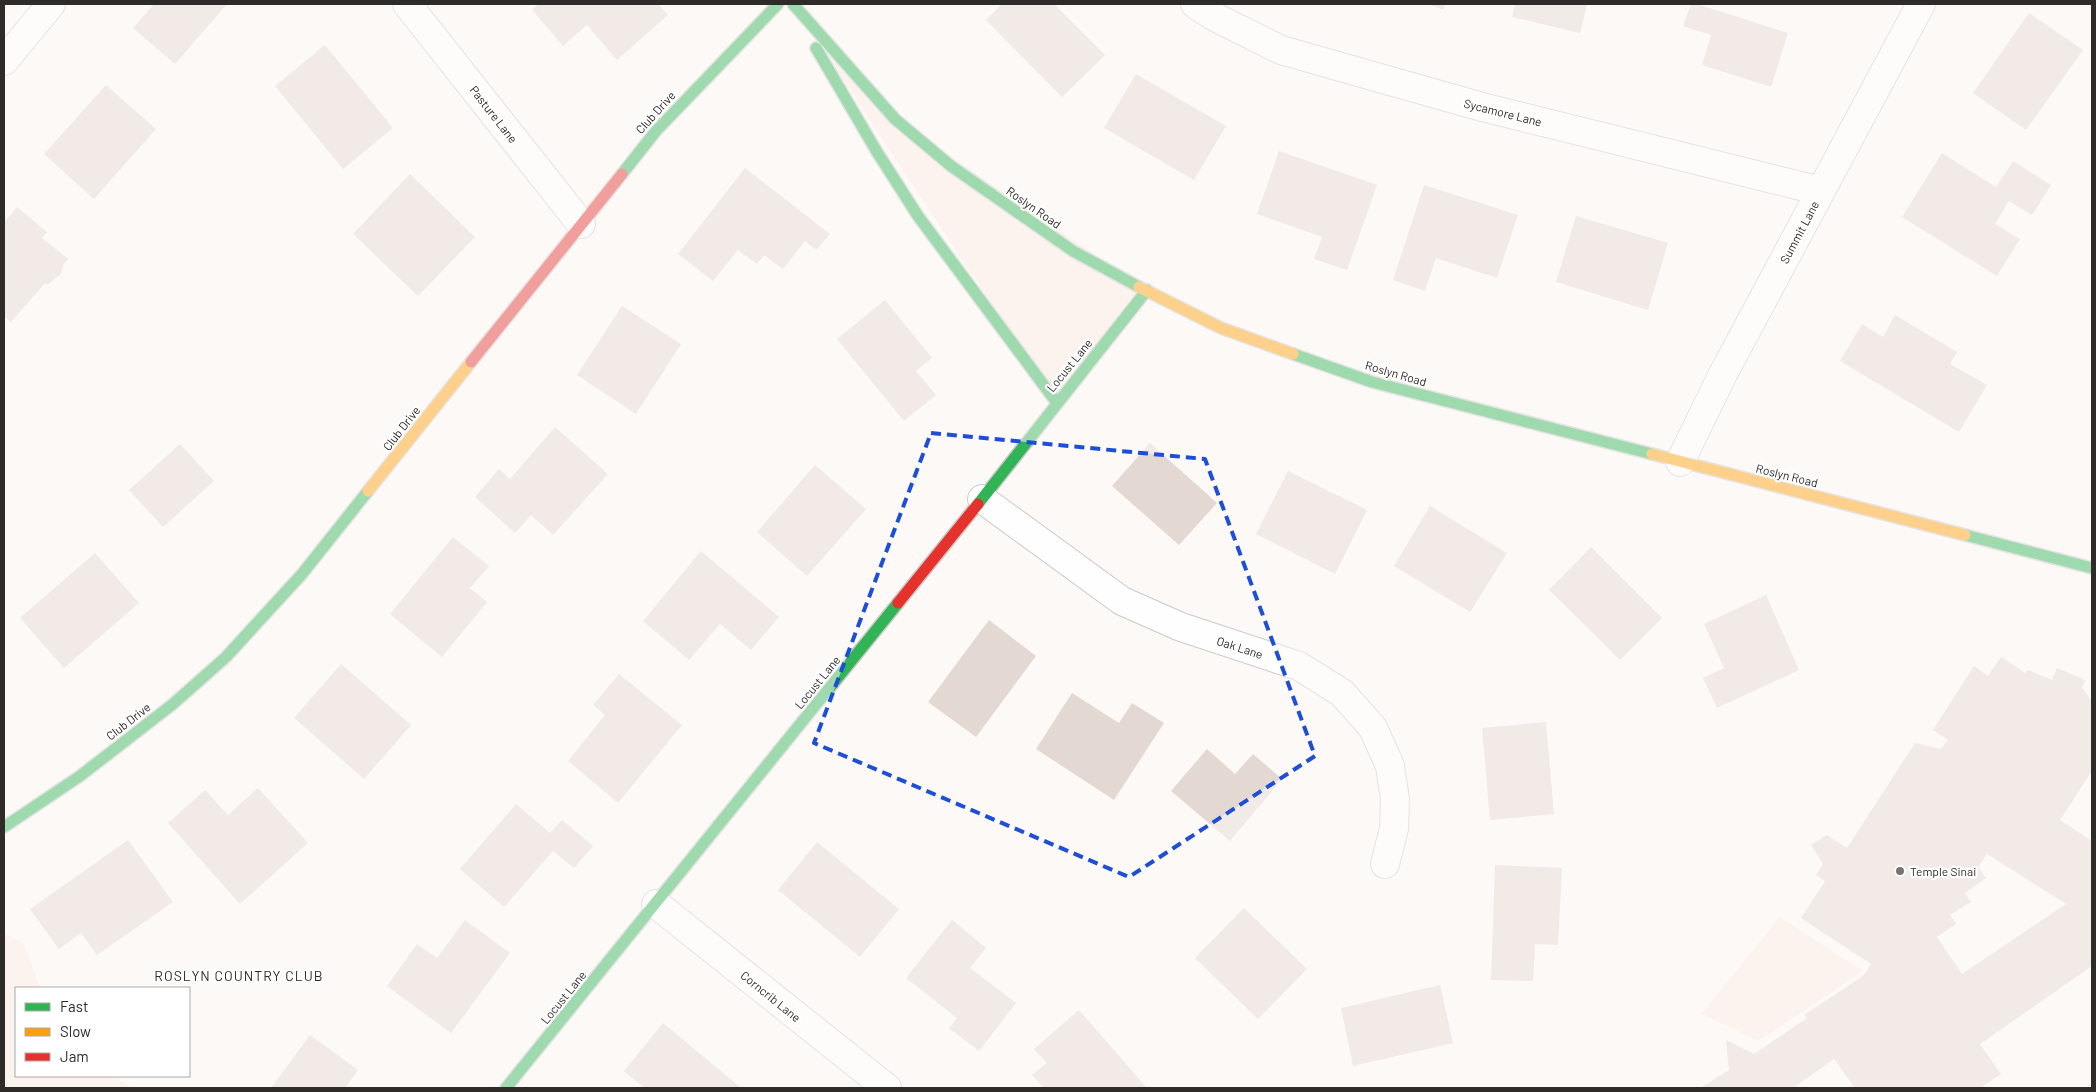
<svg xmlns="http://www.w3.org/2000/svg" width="2096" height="1092" font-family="Barlow,sans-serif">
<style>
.green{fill:#fdebe2}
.building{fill:#e4d8d2;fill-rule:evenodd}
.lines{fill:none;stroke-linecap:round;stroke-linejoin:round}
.street-casing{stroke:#ccc9c7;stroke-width:30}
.fast-casing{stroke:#ccc9c7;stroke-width:14}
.slow-casing{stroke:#ccc9c7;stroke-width:14}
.jam-casing{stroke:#ccc9c7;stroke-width:14}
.street{stroke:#fffefe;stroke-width:28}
.fast{stroke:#30b455;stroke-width:11}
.slow{stroke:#ff9f0a;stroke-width:11}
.jam{stroke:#e5322d;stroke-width:11}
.marked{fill:none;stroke:#1d4ed8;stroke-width:4;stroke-dasharray:10 6;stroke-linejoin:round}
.poi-dot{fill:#767371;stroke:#fff;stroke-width:2}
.labels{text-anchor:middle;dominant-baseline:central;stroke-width:4.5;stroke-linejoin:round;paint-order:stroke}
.street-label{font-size:12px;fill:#2e2b29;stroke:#fff}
.poi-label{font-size:12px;fill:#2e2b29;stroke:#fff;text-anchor:start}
.neighbourhood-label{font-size:14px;letter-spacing:1px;fill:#2e2b29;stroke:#fff}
</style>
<rect width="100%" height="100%" fill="#fcf9f7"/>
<path class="green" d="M793 4 895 119 1147 290 1057 403Z
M1780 917 1863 971 1759 1041 1701 1014Z
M4 933 24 944 40 988H16V1076H114L132 1088H4Z"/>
<path class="building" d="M154 4H227L175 64 133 28Z
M539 4H658L668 15 617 60 587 25 563 46 532 10Z
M1002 4H1054L1105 55 1062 97 986 20Z
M1429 4H1446L1443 10Z
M1515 4H1587L1580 33 1512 17Z
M1691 4H1697L1788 33 1771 87 1702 65 1711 35 1683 26Z
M2029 13 2083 50 2026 130 1973 93Z
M325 45 393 128 343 169 275 86Z
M1136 74 1226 126 1194 180 1104 128Z
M106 85 156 129 94 199 44 154Z
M1279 151 1377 185 1347 270 1314 259 1322 237 1257 214Z
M1942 153 1996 187 2013 161 2051 185 2032 215 2009 201 1995 224 2020 239 1997 276 1902 217Z
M745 168 830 234 816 250 805 241 783 269 764 255 757 264 738 250 713 281 678 254Z
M410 174 475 237 418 296 353 234Z
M1424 185 1518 215 1497 278 1436 258 1425 291 1393 280Z
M17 207 47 232 42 238 68 259 63 265 61 274 47 285 45 283 11 322 4 316V223Z
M1576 216 1668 243 1648 310 1556 282Z
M885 300 932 358 916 371 936 395 904 421 837 339Z
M622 306 681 344 636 414 577 375Z
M1895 315 1957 352 1950 364 1987 385 1959 432 1840 361 1862 324 1883 337Z
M555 427 608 474 553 535 531 515 515 533 475 497 499 469 510 479Z
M1150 443 1217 503 1179 545 1112 486Z
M180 444 214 481 163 527 129 490Z
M815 465 866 509 807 576 757 532Z
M1288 471 1367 510 1335 574 1256 534Z
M1430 506 1507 553 1470 612 1394 566Z
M453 537 489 566 470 588 487 602 442 657 390 614Z
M1591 547 1662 618 1620 660 1549 590Z
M701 551 779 617 751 650 720 624 689 660 643 621Z
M95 553 139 603 64 668 20 618Z
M1766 595 1799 670 1717 708 1703 678 1724 668 1704 624Z
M989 620 1036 656 976 737 928 702Z
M2001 657 2025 673 2028 670 2052 680 2057 668 2085 680 2082 688 2092 701V771L2060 820 2092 841V966L1980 1044 2001 1074 1980 1088H1855L1834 1059 1793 1088H1700L1729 1070 1726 1040 1754 1054 1807 1018 1804 1015 1863 976 1871 964 1801 918 1825 881 1816 875 1823 864 1811 845 1827 835 1847 848 1915 743 1941 749 1948 740 1933 730 1974 666 1988 676ZM1987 854 2066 904 1962 974 1937 937 1956 924 1950 915 1971 902 1965 893 1986 878 1978 867Z
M341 664 411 725 364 779 294 718Z
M619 674 682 725 618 803 568 761 605 715 593 705Z
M1072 693 1119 723 1132 703 1164 723 1114 800 1036 749Z
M1546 722 1554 814 1490 820 1482 728Z
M1207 749 1235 774 1253 754 1282 779 1230 841 1171 791Z
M258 788 308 843 240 904 168 823 205 790 228 815Z
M516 804 550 833 562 820 593 846 574 868 553 851 504 907 460 869Z
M128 840 173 902 97 955 81 933 59 949 30 909Z
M817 842 899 909 860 957 778 890Z
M1495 865 1562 868 1558 945 1535 944 1533 981 1491 980Z
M1244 908 1307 969 1258 1019 1195 958Z
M465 920 510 953 451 1033 387 986 417 944 437 958Z
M952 920 986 948 970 968 1016 1003 979 1051 949 1028 957 1018 906 978Z
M1440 985 1453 1043 1353 1066 1341 1008Z
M1079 1010 1147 1088H1044L1032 1075 1047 1063 1034 1049Z
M663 1023 741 1088H644L624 1071Z
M310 1035 358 1070 345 1088H271Z"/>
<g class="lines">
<defs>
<path id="street" d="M407 4 581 224
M1195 4 1213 16 1281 50 1482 107 1821 191
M4 61 51 4
M1680 462 1723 374 1921 4
M982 499 1122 601 1181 627 1299 666 1342 693 1373 728 1390 766 1395 799 1394 829 1385 864
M656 904 887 1088"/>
<path id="fast" d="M793 4 895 119 951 166 1073 251 1139 287
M816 48 877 152 918 216 1057 403
M622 174 656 131 778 4
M1293 354 1372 382 1652 454
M978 504 1147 290
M1965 535 2092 568
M4 827 80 776 173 704 226 657 302 574 368 491
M506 1088 898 603"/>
<path id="slow" d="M1139 287 1221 328 1293 354
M1652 454 1965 535
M368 491 471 362"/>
<path id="jam" d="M471 362 622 174
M898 603 978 504"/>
</defs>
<use href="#street" class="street-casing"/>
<use href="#fast" class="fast-casing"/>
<use href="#slow" class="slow-casing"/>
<use href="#jam" class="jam-casing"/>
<use href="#street" class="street"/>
<use href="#fast" class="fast"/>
<use href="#slow" class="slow"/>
<use href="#jam" class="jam"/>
</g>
<path d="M0 0H2096V1092H0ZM931 433 1205 459 1315 756 1129 877 814 743Z" fill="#fcf9f7" fill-opacity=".55" fill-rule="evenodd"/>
<path class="marked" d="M931 433 1205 459 1315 756 1129 877 814 743Z"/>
<circle class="poi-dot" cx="1900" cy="871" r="5"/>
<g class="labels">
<g class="street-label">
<text transform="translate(655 112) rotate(-48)">Club Drive</text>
<text transform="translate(1503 112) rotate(14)">Sycamore Lane</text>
<text transform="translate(494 114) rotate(52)">Pasture Lane</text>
<text transform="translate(1034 207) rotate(35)">Roslyn Road</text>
<text transform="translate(1799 232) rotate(-62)">Summit Lane</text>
<text transform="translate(1069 365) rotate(-51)">Locust Lane</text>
<text transform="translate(1396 373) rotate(16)">Roslyn Road</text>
<text transform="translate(401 428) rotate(-52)">Club Drive</text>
<text transform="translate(1787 475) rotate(14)">Roslyn Road</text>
<text transform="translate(1240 647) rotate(18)">Oak Lane</text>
<text transform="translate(817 682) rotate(-51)">Locust Lane</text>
<text transform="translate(128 721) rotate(-38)">Club Drive</text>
<text transform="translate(771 996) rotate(39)">Corncrib Lane</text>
<text transform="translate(563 997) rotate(-51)">Locust Lane</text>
</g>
<g class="poi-label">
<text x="1910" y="871">Temple Sinai</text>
</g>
<g class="neighbourhood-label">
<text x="239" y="975">ROSLYN COUNTRY CLUB</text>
</g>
</g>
<rect width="2096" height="1092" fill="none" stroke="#2e2b29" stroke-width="10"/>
<rect x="15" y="987" width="175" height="90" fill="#ffffff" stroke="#abaaa9"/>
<rect x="25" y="1003" width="25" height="8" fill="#30b455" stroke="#abaaa9"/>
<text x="60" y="1012" font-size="15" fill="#2e2b29">Fast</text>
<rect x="25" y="1028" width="25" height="8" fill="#ff9f0a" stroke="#abaaa9"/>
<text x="60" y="1037" font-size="15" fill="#2e2b29">Slow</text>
<rect x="25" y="1053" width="25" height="8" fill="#e5322d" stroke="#abaaa9"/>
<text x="60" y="1062" font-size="15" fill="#2e2b29">Jam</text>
</svg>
